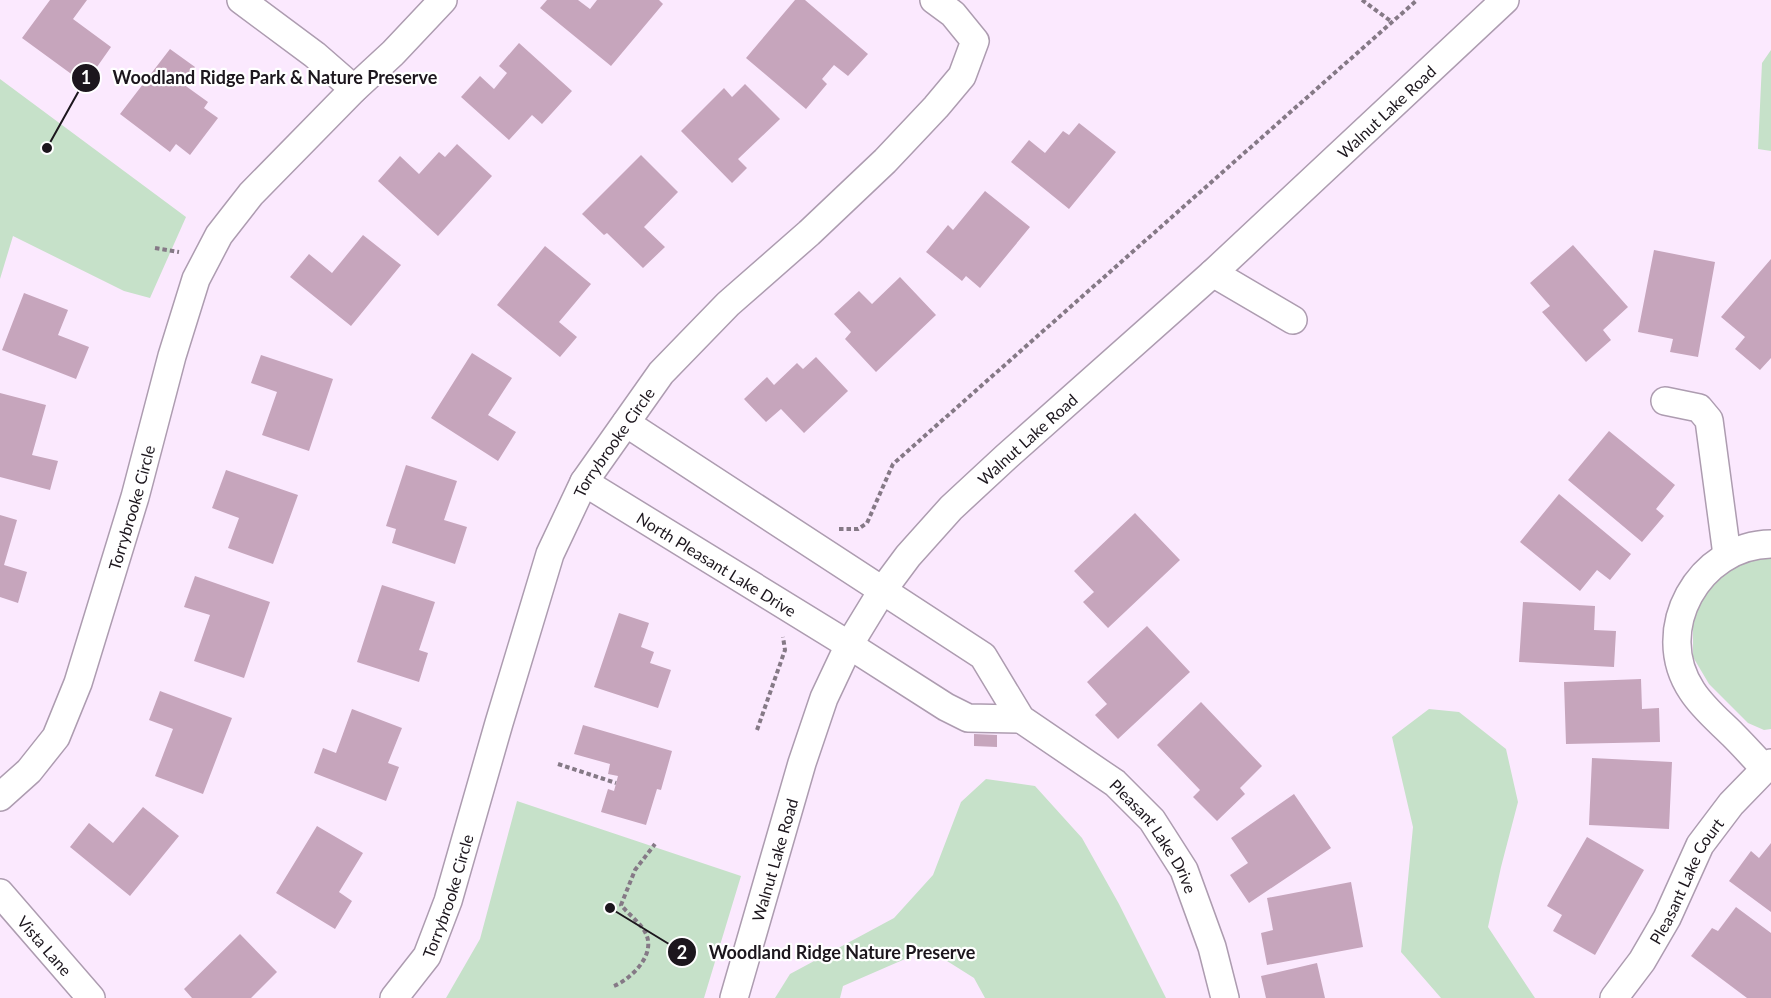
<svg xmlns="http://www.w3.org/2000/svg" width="1771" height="998" font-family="Lato,sans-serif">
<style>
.green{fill:#c6e1c9}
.building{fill:#c6a5bc}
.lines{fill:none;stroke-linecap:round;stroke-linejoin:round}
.minor-casing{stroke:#ad9cb0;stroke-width:30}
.path{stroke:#857986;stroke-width:4;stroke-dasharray:4.5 3;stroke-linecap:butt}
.minor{stroke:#fff;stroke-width:27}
.labels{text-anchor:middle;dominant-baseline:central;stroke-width:4.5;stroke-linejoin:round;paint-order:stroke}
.street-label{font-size:16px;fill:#1c161d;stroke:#fff}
.leader{fill:none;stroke:#1c161d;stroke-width:2}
.callout-dot{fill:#1c161d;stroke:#fff;stroke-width:2}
.mark-label{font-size:18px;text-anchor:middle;font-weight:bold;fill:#fff}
.callout-label{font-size:18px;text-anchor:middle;font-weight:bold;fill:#1c161d;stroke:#fff;stroke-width:4.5;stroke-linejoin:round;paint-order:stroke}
</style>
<rect width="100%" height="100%" fill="#fbe9fe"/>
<path class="green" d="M1771 50V151L1758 149 1762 63Z
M0 79 186 217 150 298 124 291 13 236 0 279Z
M1771 553V729L1764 730 1748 723 1709 684 1693 657V624L1700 593 1734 562Z
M1429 709 1459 712 1506 749 1518 802 1501 867 1488 927 1535 998H1441L1401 952 1413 827 1392 737Z
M986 779 1035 786 1082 838 1119 904 1166 998H985L974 978 928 949 843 986 840 998H775L790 974 894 918 933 875 961 802Z
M517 801 741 876 704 998H446L480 939Z"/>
<path class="building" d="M50 0H87L73 19 111 47 85 84 22 38Z
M547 0H578L590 9 597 0H659L663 4 611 66 540 8Z
M795 0H805L868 54 848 76 834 65 822 79 827 84 806 109 746 58Z
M519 43 572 91 542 124 532 115 509 140 461 97 480 76 494 89 507 73 499 66Z
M170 49 195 67 183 84 208 102 204 108 218 118 190 155 176 144 170 152 120 114Z
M745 84 780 119 738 159 747 168 732 183 681 131 724 88 732 97Z
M1079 123 1116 152 1069 209 1011 162 1029 140 1045 153 1063 131 1069 135Z
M457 144 492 176 438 236 378 181 400 156 419 174 439 152 445 157Z
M641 155 678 192 644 227 665 247 643 268 607 233 604 235 582 214Z
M985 191 1030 227 980 288 966 276 962 281 926 252 948 225 953 230Z
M363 235 401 265 351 326 290 277 309 254 332 273Z
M1573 245 1628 307 1603 330 1611 340 1586 362 1542 312 1550 306 1530 283Z
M545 246 591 284 559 322 577 337 560 357 497 305Z
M1654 250 1715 262 1698 357 1670 352 1673 339 1638 332Z
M1771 259V358L1760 370 1735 349 1745 337 1721 317Z
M900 277 936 315 876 372 845 339 851 332 834 314 859 291 872 304Z
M24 293 68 310 58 335 89 347 76 379 2 350Z
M472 353 512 378 488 415 516 432 498 461 431 418Z
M261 355 333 379 309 451 262 435 277 392 251 383Z
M816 357 848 391 804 433 781 409 766 422 744 399 767 377 774 385 797 363 803 369Z
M0 393 46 405 32 455 58 461 50 490 0 477Z
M1609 431 1675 485 1656 509 1664 516 1642 542 1568 480Z
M406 465 457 481 444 520 467 527 455 564 392 543 396 529 386 526Z
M226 470 298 495 273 564 228 548 239 518 212 508Z
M1559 494 1631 554 1610 580 1597 570 1580 591 1520 542Z
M1135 513 1180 560 1108 628 1083 602 1094 592 1074 571Z
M0 515 17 520 4 565 27 572 18 603 0 597Z
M195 576 270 602 244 678 194 661 210 615 184 607Z
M382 585 435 602 419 650 428 653 419 682 357 662Z
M1523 602 1595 606 1594 630 1616 631 1614 667 1519 662Z
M619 613 649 623 641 647 654 652 650 663 671 670 658 708 594 687Z
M1147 626 1190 672 1118 739 1095 715 1107 704 1087 682Z
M1641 679 1642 709 1659 708 1660 742 1566 744 1564 682Z
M160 691 232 718 203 794 155 776 173 729 149 720Z
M1201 702 1262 766 1240 788 1245 794 1217 821 1193 797 1200 790 1157 745Z
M352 709 402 728 388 763 399 767 386 801 314 773 323 748 336 753Z
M583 725 672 751 661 790 657 789 646 825 601 812 608 789 614 791 618 776 608 774 610 764 574 754Z
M974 734 997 735V747L974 746Z
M1592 758 1672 762 1669 829 1589 825Z
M1294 794 1331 848 1249 903 1230 875 1248 863 1231 838Z
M143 807 179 836 130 896 70 847 89 823 113 843Z
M317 826 363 853 339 892 352 901 335 929 276 893Z
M1587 837 1644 870 1595 955 1553 931 1562 915 1547 906Z
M1771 843V912L1729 881 1751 851 1759 858Z
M1351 882 1363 947 1267 965 1261 933 1273 930 1267 898Z
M1736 907 1771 933V998H1747L1691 956 1712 928 1718 931Z
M240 934 277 972 251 998H192L184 989Z
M1317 963 1325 998H1266L1261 976Z"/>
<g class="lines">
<defs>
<g id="minor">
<path d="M241 0 315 55 354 89"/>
<path d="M1213 273 1293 320"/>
<path d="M1665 401 1699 408 1709 420 1727 555"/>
<path id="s1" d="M626 423 983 656 1021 719 1115 783 1152 820 1184 870 1212 947 1225 998"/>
<path id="s2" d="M584 482 849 645 946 707 968 718 1021 719"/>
<path d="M1771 544C1699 545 1651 630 1692 691 1703 708 1719 721 1733 735 1744 746 1754 757 1765 769L1771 763"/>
<path id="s3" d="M0 797 29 771 56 737 78 683 135 497 172 356 196 279 219 235 251 194 354 89 393 53 443 0"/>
<path id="s4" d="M0 893 91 998"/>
<path id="s5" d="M394 998 427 956 448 901 499 723 550 554 584 482 661 373 728 304 809 233 885 161 936 107 962 76 975 41 953 14 934 0"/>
<path id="s6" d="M734 998 802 763 824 698 849 645 882 591 908 556 951 508 1006 457 1213 273 1505 0"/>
<path id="s7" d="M1614 998 1642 961 1667 918 1700 845 1731 804 1765 769"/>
</g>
</defs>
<use href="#minor" class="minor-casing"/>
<path class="path" d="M1362 0 1392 22
M155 248 179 252
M839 529H858L867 523 893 464 1417 0
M757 730 785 650 783 637
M558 764 616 783
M614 986C631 979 656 955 646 934 641 923 629 915 621 905L635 870 655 844"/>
<use href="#minor" class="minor"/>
</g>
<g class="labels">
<g class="street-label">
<text stroke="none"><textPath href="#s6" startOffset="1132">Walnut Lake Road</textPath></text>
<text stroke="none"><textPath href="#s6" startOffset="646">Walnut Lake Road</textPath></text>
<text stroke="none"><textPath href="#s5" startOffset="603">Torrybrooke Circle</textPath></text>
<text stroke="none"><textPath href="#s3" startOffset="324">Torrybrooke Circle</textPath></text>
<text stroke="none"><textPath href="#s2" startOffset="156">North Pleasant Lake Drive</textPath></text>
<text stroke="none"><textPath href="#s1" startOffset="680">Pleasant Lake Drive</textPath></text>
<text stroke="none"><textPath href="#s6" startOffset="144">Walnut Lake Road</textPath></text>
<text stroke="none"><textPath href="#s7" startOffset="138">Pleasant Lake Court</textPath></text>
<text stroke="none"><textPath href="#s5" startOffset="117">Torrybrooke Circle</textPath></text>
<text stroke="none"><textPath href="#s4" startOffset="69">Vista Lane</textPath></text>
</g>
</g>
<path class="leader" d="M47 148L86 78M610 908L682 952"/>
<g class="callout-dot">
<circle cx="47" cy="148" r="6"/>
<circle cx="610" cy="908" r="6"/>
<circle cx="86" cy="78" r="15"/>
<circle cx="682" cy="952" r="15"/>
</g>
<g class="mark-label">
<text x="86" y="84">1</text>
<text x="682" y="959">2</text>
</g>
<g class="callout-label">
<text x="275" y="84">Woodland Ridge Park &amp; Nature Preserve</text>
<text x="842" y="959">Woodland Ridge Nature Preserve</text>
</g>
</svg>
